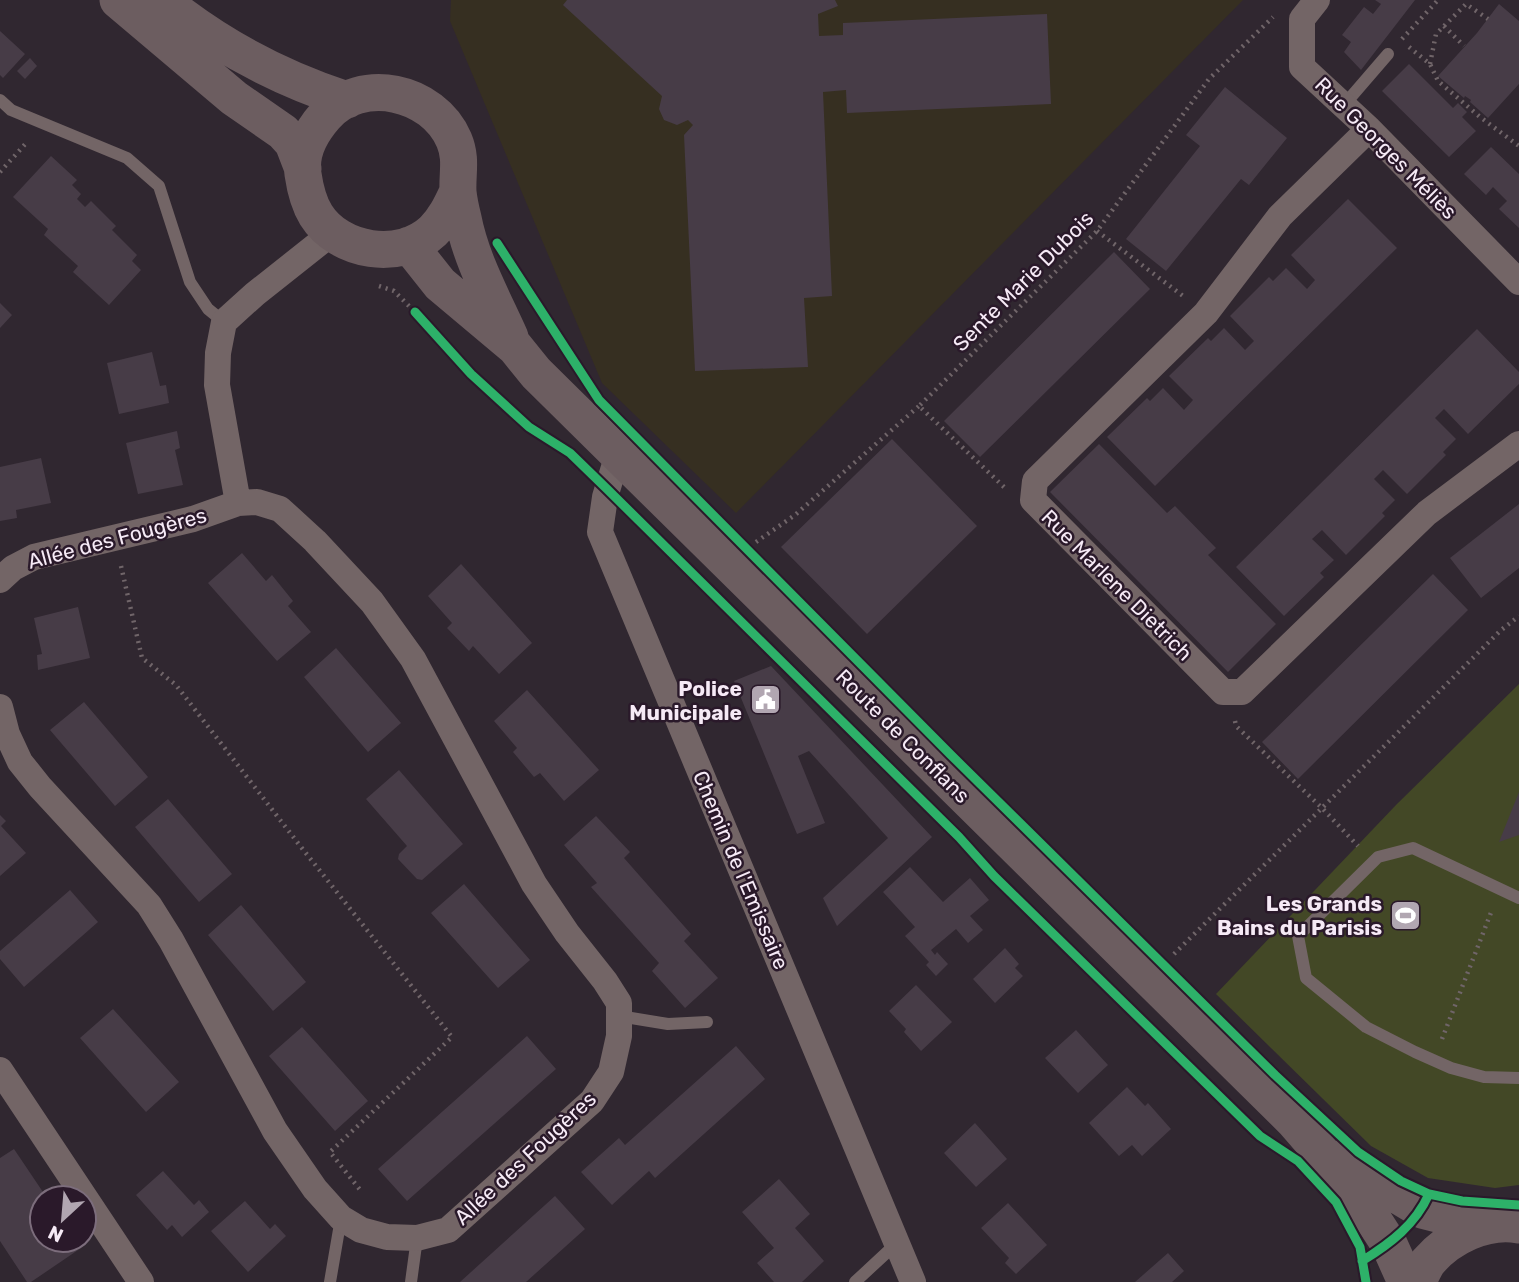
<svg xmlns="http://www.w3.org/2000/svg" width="1519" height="1282" font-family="Rubik,sans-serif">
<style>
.education{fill:#362f21}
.green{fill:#434826}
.building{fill:#473c47}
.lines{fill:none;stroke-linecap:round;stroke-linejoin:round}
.path{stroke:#706569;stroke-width:4.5;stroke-dasharray:2 5;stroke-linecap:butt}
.service{stroke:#736566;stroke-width:12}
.minor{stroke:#736566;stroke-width:26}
.secondary{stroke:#6c5d60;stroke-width:37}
.cycleway-casing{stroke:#2a192a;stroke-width:13}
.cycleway{stroke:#2db169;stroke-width:9}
.labels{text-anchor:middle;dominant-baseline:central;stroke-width:5;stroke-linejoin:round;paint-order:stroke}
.street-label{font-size:21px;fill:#f6eaf6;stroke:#2a192a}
.poi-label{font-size:21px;font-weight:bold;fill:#f6eaf6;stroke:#2a192a;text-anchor:end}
</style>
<rect width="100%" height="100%" fill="#302730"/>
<path class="education" d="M451 0H1243L736 513 602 383 450 21Z"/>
<path class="green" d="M1519 684V1185L1495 1188 1428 1178 1371 1146 1216 994 1396 805Z"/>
<path class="building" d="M567 0H835L838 6 818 14 819 36 843 35V23L1047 14 1051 104 847 113 846 90 823 92 832 296 804 298 808 367 695 371 684 135 693 125 688 120 677 125 664 120 659 109 662 96 563 5Z
M1375 0H1415L1361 70 1344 52 1351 42 1342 35 1364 7 1373 14 1381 4Z
M1499 4 1519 21V84L1488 118 1470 102 1471 100 1465 96 1464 98 1438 76 1477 33Z
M0 31 25 54 3 78 0 75Z
M30 58 37 66 25 79 17 71Z
M1409 64 1453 108 1458 103 1467 112 1462 117 1476 131 1449 157 1382 91Z
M1225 87 1287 138 1249 185 1241 179 1166 271 1126 239 1200 146 1186 135Z
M1491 147 1519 174V228L1499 209 1507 201 1493 187 1486 195 1464 174Z
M51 156 77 180 72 185 81 194 77 199 85 207 91 201 116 226 112 230 137 255 132 261 141 270 109 305 73 272 78 266 44 235 48 229 13 197Z
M1348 199 1397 248 1155 486 1107 437 1147 398 1150 401 1163 388 1184 410 1193 400 1169 376 1208 338 1211 341 1224 328 1245 350 1254 341 1230 316 1269 277 1273 281 1286 268 1307 289 1315 280 1291 255Z
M1114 252 1150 289 980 457 944 421Z
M0 303 12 315 0 328Z
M1477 329 1519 372V384L1468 434 1444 409 1435 418 1456 439 1443 452 1446 455 1407 494 1383 470 1374 479 1395 500 1382 513 1385 516 1346 555 1322 530 1312 539 1334 560 1320 573 1324 577 1284 616 1236 567Z
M152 352 160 386 166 385 169 403 119 414 107 363Z
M177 431 180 448 175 450 183 485 138 494 126 443Z
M892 439 977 526 867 634 781 547Z
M1099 444 1167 513 1175 506 1216 548 1208 555 1276 624 1228 672 1050 492Z
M41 458 51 503 16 510 17 518 0 521V467Z
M1519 504V568L1481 598 1450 558Z
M242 553 266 581 272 575 293 601 288 606 311 632 277 661 208 583Z
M461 564 532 643 499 674 473 646 469 651 447 628 452 623 428 596Z
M1433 574 1468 610 1298 779 1262 742Z
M78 607 90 658 38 670 37 655 42 654 34 618Z
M336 648 401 723 368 752 304 677Z
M771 666 932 837 837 926 823 898 888 838 809 751 798 756 825 823 797 834 734 681Z
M527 690 599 770 564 801 540 773 534 777 513 752 517 748 494 721Z
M84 702 148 777 115 806 50 730Z
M399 770 463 844 422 880 417 879 398 859 399 854 407 846 366 799Z
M1519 792V835L1499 842Z
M168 799 232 874 199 902 135 827Z
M0 815 6 821 1 826 26 853 0 876Z
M596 816 630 852 624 858 691 934 684 941 718 978 685 1008 652 971 659 963 591 887 597 883 564 845Z
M910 867 943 902 970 878 989 900 970 916 983 930 968 943 956 929 931 950 935 955 937 952 948 964 936 976 926 965 929 962 905 936 915 927 883 892Z
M464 884 530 960 498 988 431 913Z
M70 890 98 922 24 987 0 959V951Z
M241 905 306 982 273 1011 208 935Z
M1005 948 1019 964 1015 968 1023 976 995 1003 973 979Z
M916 985 952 1022 921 1051 904 1032 906 1029 889 1011Z
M113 1009 179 1082 146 1112 80 1038Z
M302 1027 368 1101 335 1131 269 1056Z
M1076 1030 1108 1065 1078 1093 1045 1058Z
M527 1036 556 1069 407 1201 378 1169Z
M736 1046 765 1079 655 1178 649 1171 612 1205 581 1172 619 1138 625 1145Z
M1127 1087 1145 1106 1148 1103 1171 1129 1142 1156 1132 1145 1119 1156 1089 1123Z
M975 1123 1007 1159 976 1187 944 1153Z
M14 1149 47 1198H42V1240H75L81 1248 31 1282H27L0 1241V1158Z
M163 1171 194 1205 199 1200 209 1212 182 1237 172 1225 167 1230 136 1195Z
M779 1179 810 1214 795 1228 824 1261 802 1282H774L757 1263 774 1248 742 1212Z
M555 1196 585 1229 526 1282H460Z
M245 1201 270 1229 275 1224 286 1236 248 1272 211 1231Z
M1008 1203 1047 1245 1016 1274 1005 1263 1009 1258 981 1228Z
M1168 1253 1184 1271 1172 1282H1135Z"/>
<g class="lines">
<path class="path" d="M1444 26 1464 46
M1402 39 1438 0
M1409 47 1430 64 1438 81 1480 117 1519 146
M1430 64 1436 34 1466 4 1488 19
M0 172 28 141
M1097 231 1183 296
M379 286 394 291 409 306
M1004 487 919 406 1097 231 1209 79 1273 17
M756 542 795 515 919 406
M121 566 142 658 176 685 301 847 452 1037 330 1152 361 1191
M1235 721 1236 726 1322 808 1500 631 1519 616
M1174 954 1322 808 1358 846
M1442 1039 1492 910"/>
<path class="service" d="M0 100 11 110 127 158 159 186 190 282 208 309 224 322
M1344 105 1388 54
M1519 898 1413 848 1378 857 1298 936 1306 978 1366 1027 1415 1052 1451 1068 1484 1077 1519 1078
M619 1016 668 1024 707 1022
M330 1282 341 1218
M411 1282 417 1238
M855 1282 897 1243"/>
<path class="minor" d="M1317 0 1302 19V67L1369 129 1519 282
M1369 129 1280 216 1206 313 1035 481 1033 500 1223 692H1242L1427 513 1519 444
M618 454 605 497 600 532 913 1282
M238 503 217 385 218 353 224 322 255 294 332 233
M0 580 13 568 34 557 193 519 238 503 257 502 280 509 315 541 372 602 413 659 534 884 567 933 605 981 619 1003V1036L611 1072 592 1101 448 1230 417 1238 387 1237 361 1230 341 1218 315 1189 275 1131 171 940 149 905 40 787 20 762 7 734 0 707
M0 1070 141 1282"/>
<path class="secondary" d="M118 0 234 98 283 132 293 143 303 169
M162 0C217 45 279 78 347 100
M458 191C451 206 445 219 433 231 400 262 339 252 316 215 308 202 305 188 303 174 300 153 311 132 325 116 361 75 433 91 454 140 462 159 457 173 458 192 459 201 461 210 463 218 471 260 493 299 510 337
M409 245 440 284 515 347 536 373 618 454 1294 1121 1354 1190 1389 1244 1406 1282
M1342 1158 1372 1180 1422 1210 1485 1226
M1417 1282C1421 1276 1424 1268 1428 1262 1449 1237 1486 1219 1519 1225"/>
<defs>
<path id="cycleway" d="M497 243 599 400 951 755 1275 1075 1358 1152 1401 1181 1429 1194 1462 1201 1519 1205
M415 312 471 374 529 427 570 453 607 489 959 837 994 876 1260 1136 1298 1161 1336 1202 1360 1247 1366 1282
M1362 1261C1391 1243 1415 1225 1429 1194"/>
</defs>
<use href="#cycleway" class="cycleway-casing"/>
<use href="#cycleway" class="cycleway"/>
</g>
<defs>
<symbol id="civic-square" viewBox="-11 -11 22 22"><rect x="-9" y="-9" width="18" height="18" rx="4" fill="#b1a6b1" stroke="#2a192a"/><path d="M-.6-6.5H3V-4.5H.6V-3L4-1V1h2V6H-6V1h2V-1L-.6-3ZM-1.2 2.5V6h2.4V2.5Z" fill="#fff"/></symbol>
<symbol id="stadium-square" viewBox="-11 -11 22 22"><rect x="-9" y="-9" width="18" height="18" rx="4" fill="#b1a6b1" stroke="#2a192a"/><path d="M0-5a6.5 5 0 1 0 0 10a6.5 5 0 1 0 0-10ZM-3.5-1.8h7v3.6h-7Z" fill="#fff"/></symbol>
</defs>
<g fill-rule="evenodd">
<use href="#civic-square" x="748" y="682" width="35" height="35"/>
<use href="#stadium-square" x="1388" y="898" width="35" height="35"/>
</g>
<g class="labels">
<g class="street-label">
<text transform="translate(1386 148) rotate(45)">Rue Georges Méliès</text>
<text transform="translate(1023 281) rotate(-45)">Sente Marie Dubois</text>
<text transform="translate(117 538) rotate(-15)">Allée des Fougères</text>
<text transform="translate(1117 585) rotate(45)">Rue Marlene Dietrich</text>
<text transform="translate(903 736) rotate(45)">Route de Conflans</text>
<text transform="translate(741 870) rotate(67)">Chemin de l'Emissaire</text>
<text transform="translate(525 1158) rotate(-43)">Allée des Fougères</text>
</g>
<g class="poi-label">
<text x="742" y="688">Police<tspan x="742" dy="24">Municipale</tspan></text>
<text x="1382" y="903">Les Grands<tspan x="1382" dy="24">Bains du Parisis</tspan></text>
</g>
</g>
<g transform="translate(63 1219) rotate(206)"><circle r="33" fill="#2a192a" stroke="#7c6d7c" stroke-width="2"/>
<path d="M0-5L12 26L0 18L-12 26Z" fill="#b1a6b1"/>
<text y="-10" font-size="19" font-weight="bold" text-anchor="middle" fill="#f6eaf6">N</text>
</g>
</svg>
